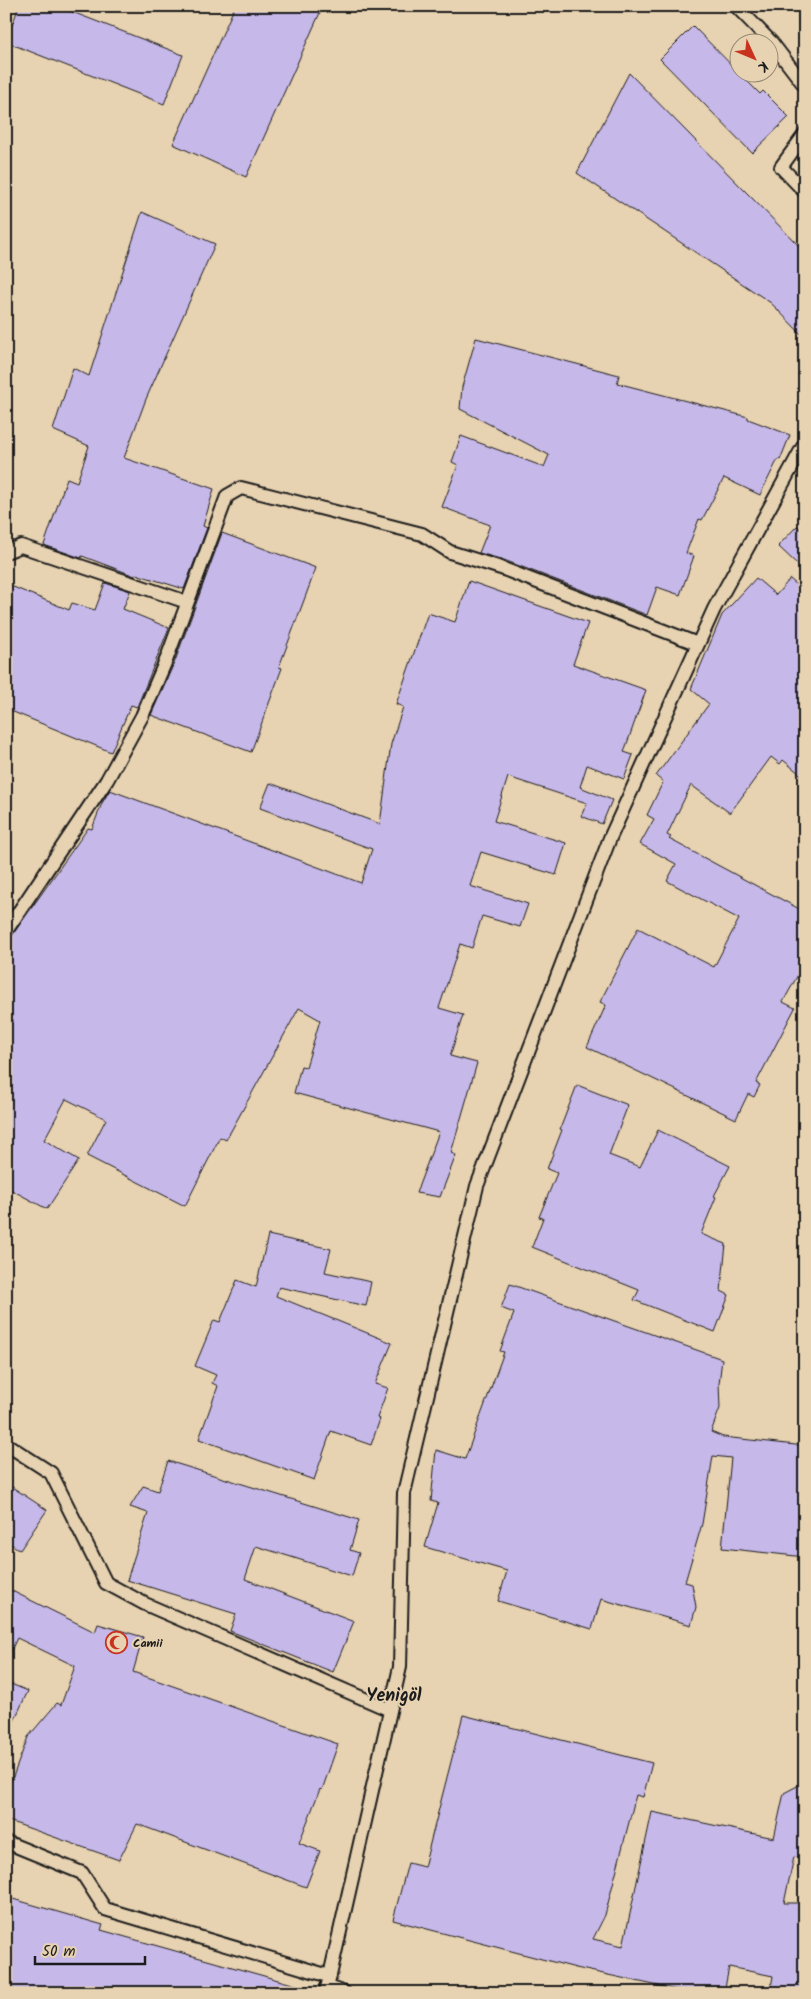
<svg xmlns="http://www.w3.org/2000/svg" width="811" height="1999" font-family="Kalam,sans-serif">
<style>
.building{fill:#c6b8e9;stroke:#1c1c1c}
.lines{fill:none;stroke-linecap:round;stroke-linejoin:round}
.minor-casing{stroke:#1c1c1c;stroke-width:16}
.minor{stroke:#e7d2b1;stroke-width:12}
.labels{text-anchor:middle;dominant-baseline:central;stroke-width:4;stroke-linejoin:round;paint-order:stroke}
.poi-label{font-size:12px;font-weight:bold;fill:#1c1c1c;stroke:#e7d2b1;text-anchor:start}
.district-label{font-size:18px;font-weight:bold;fill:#1c1c1c;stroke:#e7d2b1}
</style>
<rect width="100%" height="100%" fill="#e7d2b1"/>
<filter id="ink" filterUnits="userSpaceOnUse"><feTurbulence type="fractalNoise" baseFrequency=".02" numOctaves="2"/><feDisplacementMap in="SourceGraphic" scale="10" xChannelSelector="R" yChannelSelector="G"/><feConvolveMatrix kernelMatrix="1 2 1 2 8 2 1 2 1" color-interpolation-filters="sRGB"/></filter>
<g filter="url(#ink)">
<path class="building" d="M19 6H57L183 55 164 104 6 42Z
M235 6H323L246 177 173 144Z
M693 26 760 94 763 91 789 117 752 153 660 59Z
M629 73 805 252V338L771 303 577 173Z
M142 212 215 244 146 399 124 458 214 489 203 526 207 528 184 589 136 574 135 576 82 556 81 558 44 545 67 478 77 482 89 446 53 430 73 368 89 376Z
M476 338 619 375 617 383 748 417V419L790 435 780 460 778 459 760 495 724 478 702 520 699 519 686 553 694 556 680 595 657 587 647 615 504 560 479 553 490 525 442 507 458 465 452 462 461 436 544 467 549 455 460 409 462 387Z
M797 526 805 533V557L797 564 778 546Z
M222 533 316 568 279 667 282 668 251 752 151 715 175 661Z
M756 578 776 595 790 579 805 592V778L783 760 780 764 771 757 730 813 691 785 667 835 671 837 669 839 805 912V962L783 1002 795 1008 756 1083 760 1085 754 1097 748 1094 736 1119 587 1047 606 1005 600 1002 638 928 714 967 739 919 667 881 676 864 640 844 654 819 647 815 663 782 656 776 709 704 691 689 722 615Z
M469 581 588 623 573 664 646 690 624 752 633 755 624 779 587 765 580 787 612 800 602 824 581 816 587 803 508 777 494 821 566 843 556 875 481 852 470 886 528 904 520 927 482 916 472 948 460 944 439 1008 463 1015 450 1056 477 1063 451 1153 456 1155 440 1197 416 1193 439 1132 294 1093 301 1066 306 1067 320 1020 299 1008 226 1140 220 1137 185 1206 87 1156 106 1119 66 1099 44 1140 79 1160 47 1209 6 1187V944L88 828 92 829 102 803 110 790 361 883 372 849 260 808 270 783 380 824 391 744 403 707 396 704 428 613 455 622Z
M105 583 130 591 123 609 169 628 137 707 131 705 111 752 6 709V584L69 610 72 603 95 610Z
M577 1085 628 1105 609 1155 640 1167 658 1130 730 1166 714 1196 716 1197 701 1234 726 1244 721 1291 729 1295 715 1332 634 1300 639 1290 532 1247 543 1218 539 1217 557 1173 547 1169 562 1130 560 1129Z
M268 1235 331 1249 325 1272 371 1282 366 1306 279 1287 276 1296 392 1343 375 1384 388 1388 377 1418 380 1419 371 1445 331 1431 314 1480 199 1439 218 1386 212 1383 216 1375 195 1366 214 1320 220 1322 237 1280 256 1287Z
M510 1284 722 1359 719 1384 720 1408 711 1432 723 1437 805 1446V1557L722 1548 731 1458 713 1456 702 1524 685 1582 692 1584 696 1607 691 1625 601 1599 592 1629 498 1601 507 1571 425 1547 438 1503 431 1501 436 1450 465 1459 504 1352 500 1351 514 1313 501 1308Z
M168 1461 359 1520 350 1550 359 1553 352 1576 256 1546 245 1579 354 1621 333 1672 230 1631 236 1614 127 1580 148 1513 130 1507 143 1486 158 1491Z
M6 1483 47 1510 20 1550 6 1541Z
M6 1588 95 1632 98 1624 143 1637 133 1672 338 1744 322 1790 320 1789 299 1843 320 1851 306 1887 137 1824 119 1860 6 1820V1795L28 1737 57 1703 61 1705 75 1666 17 1638 6 1661Z
M6 1682 28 1691 6 1738Z
M463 1715 652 1763 643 1797 636 1795 605 1915 593 1939 623 1946 652 1812 774 1838 784 1793 805 1782V1859L794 1857 784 1903H805V1993H770L773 1976 729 1967 724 1993H691L576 1968 393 1920 408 1863 424 1867Z
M6 1897 103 1925 101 1930 310 1989 309 1993H6Z"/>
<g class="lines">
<defs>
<path id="minor" d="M736 6 772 43 805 86
M805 134 781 167 805 192
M6 552 21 546 187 602
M6 931 107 780 142 716 167 658 227 496 241 488 422 534 450 552 501 568 698 644
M6 1444 51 1473 106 1583 145 1604 390 1710
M6 1842 82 1873 105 1909 329 1976
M327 1987 345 1993
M326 1993 400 1667 404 1493 477 1186 610 838 714 609 805 443"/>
</defs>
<use href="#minor" class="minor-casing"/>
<use href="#minor" class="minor"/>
</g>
</g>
<defs>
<symbol id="mosque-ring" viewBox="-11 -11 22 22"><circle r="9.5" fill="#e7d2b1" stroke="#c8321e" stroke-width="1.5"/><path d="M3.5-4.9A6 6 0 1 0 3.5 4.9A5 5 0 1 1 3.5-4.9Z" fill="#c8321e"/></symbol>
</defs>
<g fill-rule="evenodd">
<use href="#mosque-ring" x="104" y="1630" width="25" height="25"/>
</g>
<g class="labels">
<g class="poi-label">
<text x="133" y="1643">Camii</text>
</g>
<g class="district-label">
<text x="394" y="1696">Yenigöl</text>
</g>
</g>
<rect width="811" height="1999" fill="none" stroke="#e7d2b1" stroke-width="25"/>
<rect x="12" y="12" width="786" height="1974" fill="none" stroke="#1c1c1c" stroke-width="2" filter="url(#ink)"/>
<g transform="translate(754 58) rotate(134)"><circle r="24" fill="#e7d2b1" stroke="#968975"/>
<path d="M0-4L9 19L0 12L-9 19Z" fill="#c8321e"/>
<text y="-8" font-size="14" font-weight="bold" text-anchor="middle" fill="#1c1c1c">K</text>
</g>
<path d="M35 1956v8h110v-8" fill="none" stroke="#1c1c1c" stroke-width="2.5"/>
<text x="42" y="1956" font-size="15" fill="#1c1c1c" stroke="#e7d2b1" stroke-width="4" paint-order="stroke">50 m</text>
</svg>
